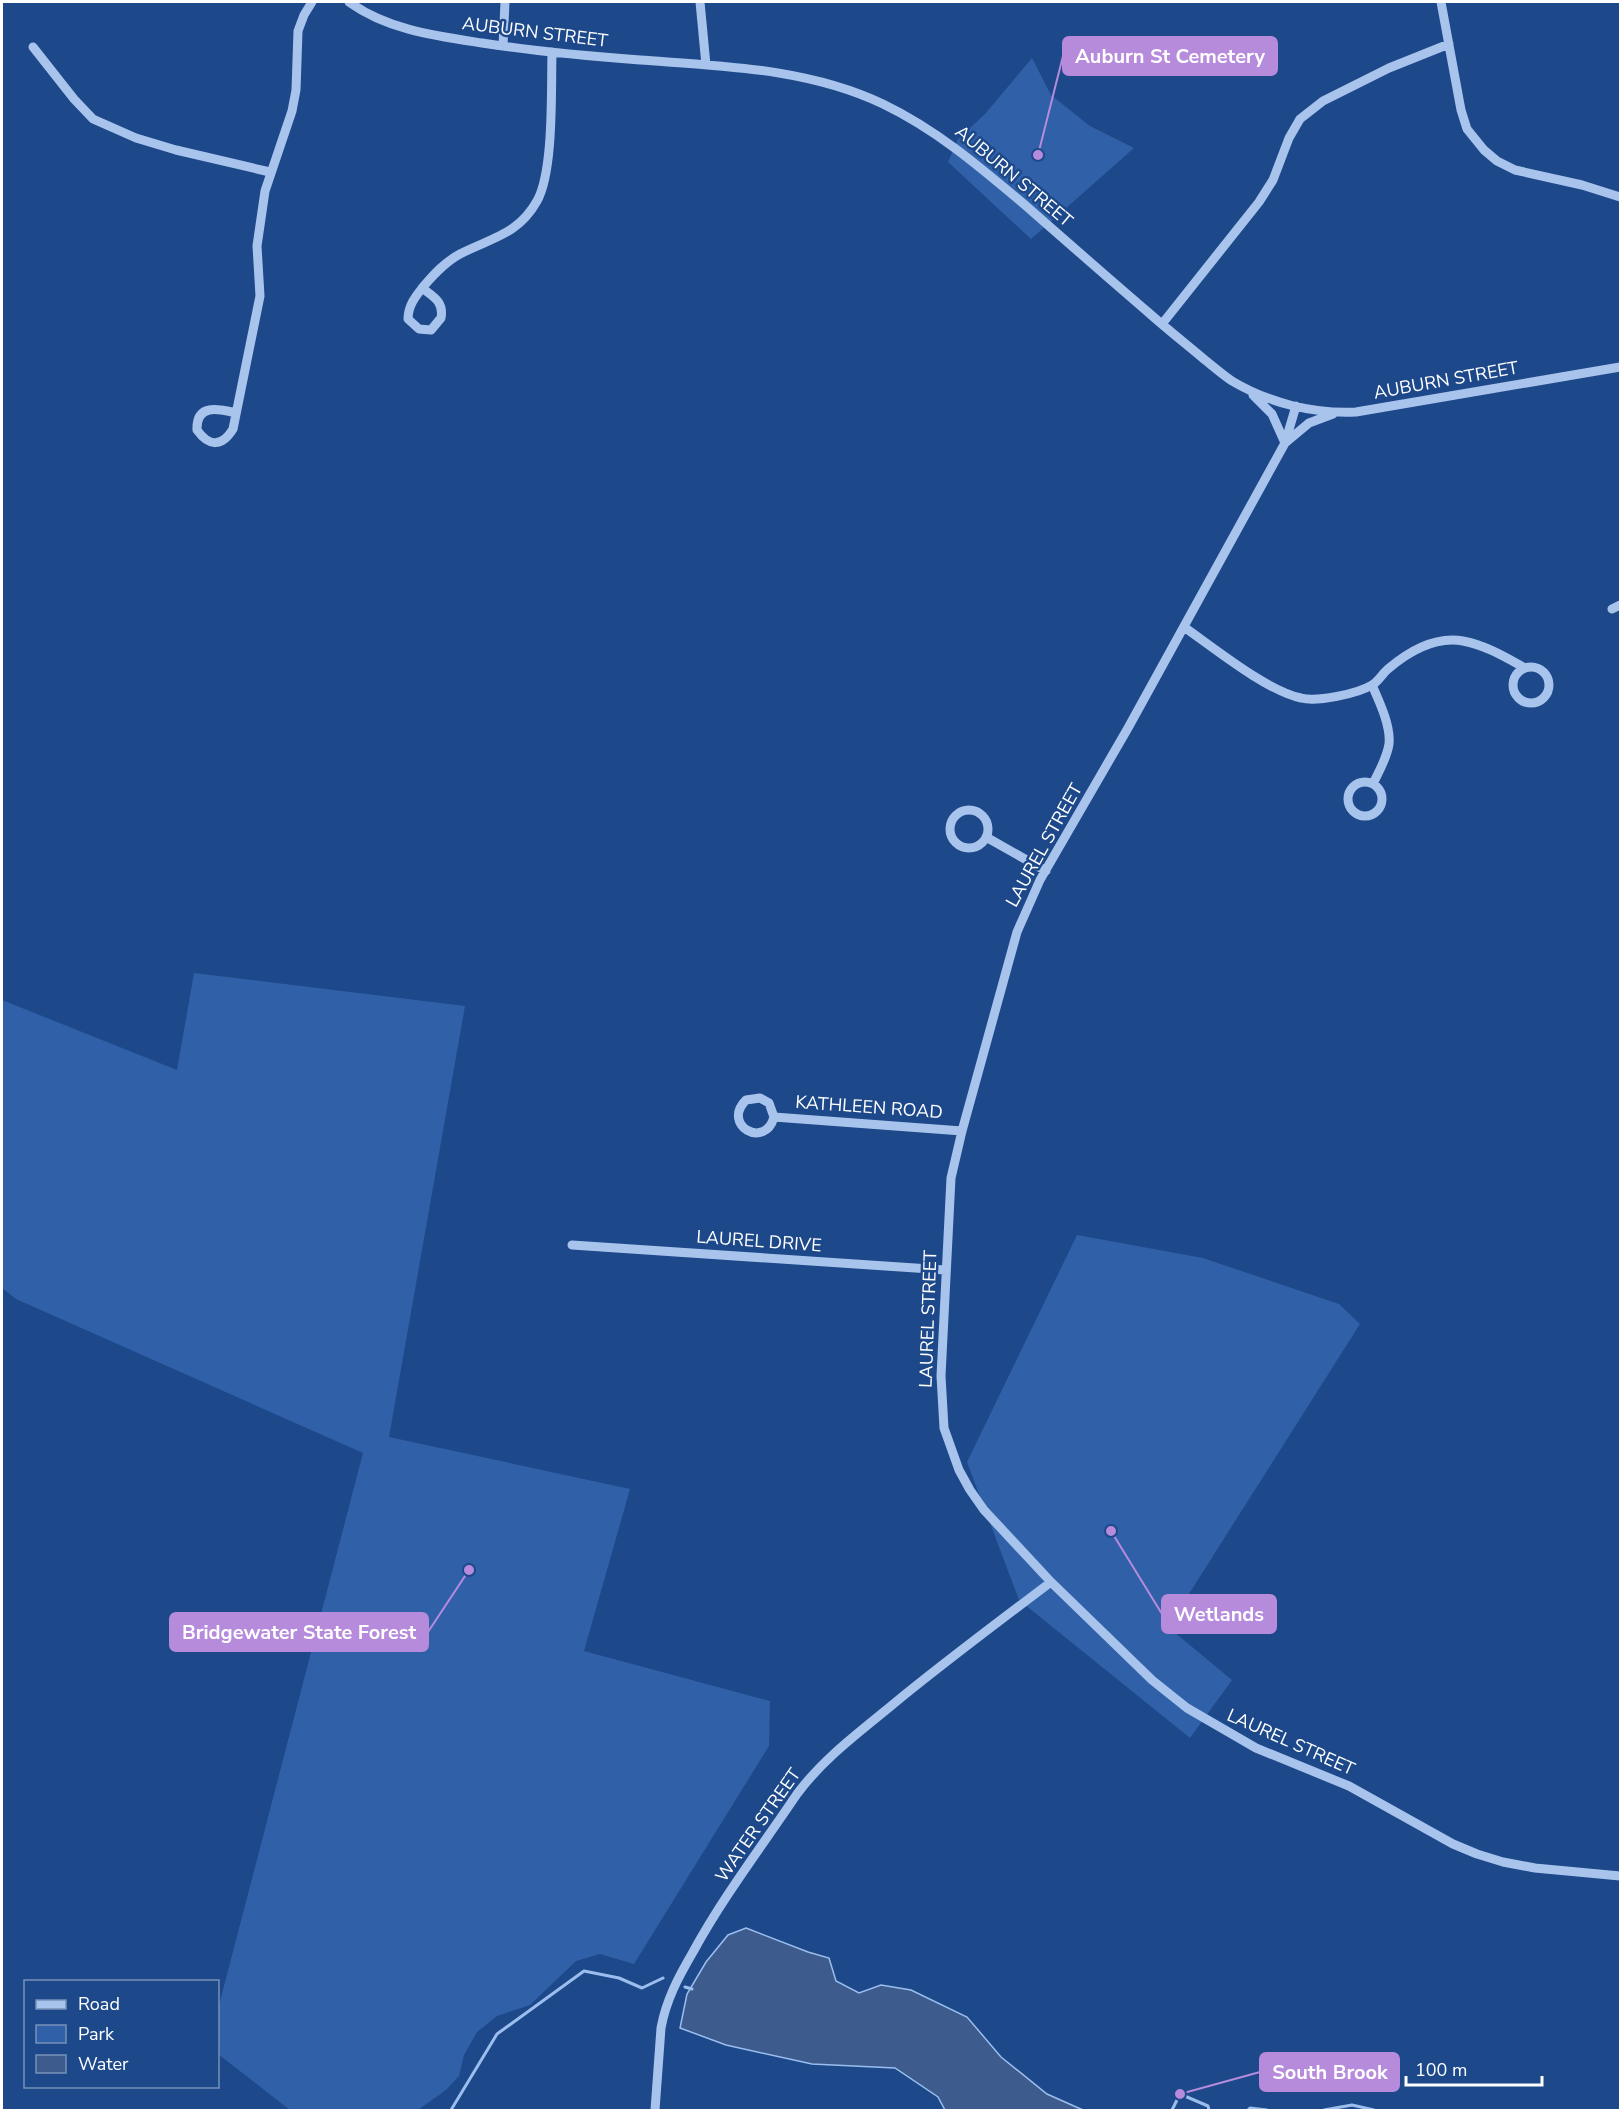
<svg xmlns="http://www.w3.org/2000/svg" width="1622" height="2112" font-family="'Nunito Sans',sans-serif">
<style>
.green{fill:#3061a8}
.water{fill:#3d5c8d;stroke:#9bbeee;stroke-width:1.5}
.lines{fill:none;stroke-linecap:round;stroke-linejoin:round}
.stream{stroke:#9bbeee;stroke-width:3}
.minor{stroke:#a8c4ec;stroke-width:9}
.labels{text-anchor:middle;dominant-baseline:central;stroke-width:5;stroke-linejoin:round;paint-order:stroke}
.street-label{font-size:18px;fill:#fff;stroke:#1d488a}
.leader{fill:none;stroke:#b68bdc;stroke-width:2}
.callout-dot{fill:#b68bdc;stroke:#1d488a;stroke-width:2}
.callout{fill:#b68bdc;stroke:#b68bdc;stroke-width:2}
.callout-label{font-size:20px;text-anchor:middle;font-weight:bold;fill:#fff}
</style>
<rect width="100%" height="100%" fill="#1d488a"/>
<path class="green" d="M1032 58 1051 95 1090 126 1134 148 1031 239 948 162 958 139 985 114Z
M194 973 465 1006 389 1437 630 1489 584 1651 770 1701 769 1746 634 1964 600 1954 576 1961 530 2005 497 2016 477 2032 464 2055 459 2076 446 2090 418 2110H290L218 2054V2009L363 1453 16 1299 2 1288V1000L177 1070Z
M1077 1235 1203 1258 1339 1304 1360 1324 1168 1627 1232 1680 1190 1738 1019 1600 967 1462Z"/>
<path class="water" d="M746 1928 808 1952 829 1958 836 1981 859 1993 881 1985 911 1990 967 2017 1001 2057 1047 2094 1083 2110H945L938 2097 895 2068 812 2064 726 2045 680 2028 687 1994 706 1962 728 1935Z"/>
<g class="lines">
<path class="stream" d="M685 1987 692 1989
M451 2110 497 2034 584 1971 619 1978 642 1988 663 1978
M1172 2110 1180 2094 1208 2106 1209 2110
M1248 2110 1250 2108 1267 2110
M1324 2110 1352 2105 1374 2110"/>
<path class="minor" d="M349 2C388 30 436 36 482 43 534 51 587 56 640 60 721 66 808 68 883 104 937 130 980 167 1025 205 1066 241 1107 277 1149 313 1167 329 1186 344 1205 360 1214 367 1223 375 1232 381 1269 403 1313 414 1356 412L1620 367
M700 2 706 65
M1441 2 1461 110 1467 129 1484 150 1497 161 1515 170 1582 185 1620 197
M503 46 505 2
M33 47 74 99 93 119 136 138 176 150 270 172
M422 288C434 297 444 302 441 318L431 330 419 329 408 319C408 306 415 297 423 287 434 274 445 262 460 254 491 238 518 235 537 201 554 171 551 89 552 52
M1162 324 1259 202 1273 180 1289 138 1300 119 1323 101 1389 68 1449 44
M1253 395 1272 414 1285 443 1309 423 1333 414
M1296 406 1285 443 1128 728 1040 880 1017 932 962 1131 951 1178 941 1376 944 1428 959 1470 970 1490 984 1510 1051 1582 1152 1680 1187 1708 1256 1748 1349 1786 1453 1844 1477 1854 1503 1862 1535 1868 1620 1876
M236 413C219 409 196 403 197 430 209 447 222 447 233 429L260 296 257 246 265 191 292 111 296 90 298 31 304 15 312 2
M1612 609 1620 605
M1184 627C1214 648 1267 691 1301 698 1317 702 1357 694 1372 685 1378 682 1382 674 1388 669 1408 652 1435 636 1463 641 1485 645 1505 657 1525 668
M1513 685a18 18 0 1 1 36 0a18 18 0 1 1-36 0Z
M1372 685C1379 701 1391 726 1389 744 1387 758 1379 771 1373 784
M1348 799a17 17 0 1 1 34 0a17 17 0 1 1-34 0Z
M950 829a19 19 0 1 1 38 0a19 19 0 1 1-38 0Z
M986 837 1046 871
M774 1117 769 1103 760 1098 746 1100C721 1125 765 1150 774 1117L962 1131
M572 1245 945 1270
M655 2110 661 2028C666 2000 679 1976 693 1952 723 1897 762 1846 797 1794 823 1759 858 1733 891 1706 943 1663 997 1623 1051 1582"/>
</g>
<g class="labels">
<g class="street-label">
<text transform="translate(535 32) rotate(7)">AUBURN STREET</text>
<text transform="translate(1014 176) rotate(40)">AUBURN STREET</text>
<text transform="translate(1446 380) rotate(-10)">AUBURN STREET</text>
<text transform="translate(1044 845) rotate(-61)">LAUREL STREET</text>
<text transform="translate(869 1107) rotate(4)">KATHLEEN ROAD</text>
<text transform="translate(759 1241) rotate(4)">LAUREL DRIVE</text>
<text transform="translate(928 1319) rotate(-88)">LAUREL STREET</text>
<text transform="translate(1291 1742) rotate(24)">LAUREL STREET</text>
<text transform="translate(758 1825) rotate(-55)">WATER STREET</text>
</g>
</g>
<path class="leader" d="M1038 155L1063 56M1111 1531L1162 1614M469 1570L428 1632M1180 2094L1260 2072"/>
<g class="callout-dot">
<circle cx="1038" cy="155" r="6"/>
<circle cx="1111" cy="1531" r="6"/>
<circle cx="469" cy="1570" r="6"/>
<circle cx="1180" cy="2094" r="6"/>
</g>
<g class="callout">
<rect x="1063" y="37" width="214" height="38" rx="6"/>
<rect x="1162" y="1595" width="114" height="38" rx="6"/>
<rect x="170" y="1613" width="258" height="38" rx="6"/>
<rect x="1260" y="2053" width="139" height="38" rx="6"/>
</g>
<g class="callout-label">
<text x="1170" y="63">Auburn St Cemetery</text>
<text x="1219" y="1621">Wetlands</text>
<text x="299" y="1639">Bridgewater State Forest</text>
<text x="1330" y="2079">South Brook</text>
</g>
<rect width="1622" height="2112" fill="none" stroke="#ffffff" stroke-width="6"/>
<rect x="24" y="1980" width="195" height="108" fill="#1d488a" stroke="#7791b9" stroke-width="1.5"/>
<rect x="36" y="2000" width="30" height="9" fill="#a8c4ec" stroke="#7791b9" stroke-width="1.5"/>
<text x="78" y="2010" font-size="18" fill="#ffffff">Road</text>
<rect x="36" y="2025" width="30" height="18" fill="#3061a8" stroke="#7791b9" stroke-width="1.5"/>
<text x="78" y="2040" font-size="18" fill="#ffffff">Park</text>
<rect x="36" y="2055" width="30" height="18" fill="#3d5c8d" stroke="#7791b9" stroke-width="1.5"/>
<text x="78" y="2070" font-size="18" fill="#ffffff">Water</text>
<path d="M1406 2076v9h136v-9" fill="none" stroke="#ffffff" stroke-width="3"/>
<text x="1415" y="2076" font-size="18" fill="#ffffff" stroke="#1d488a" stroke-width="4.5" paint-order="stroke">100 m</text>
</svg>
